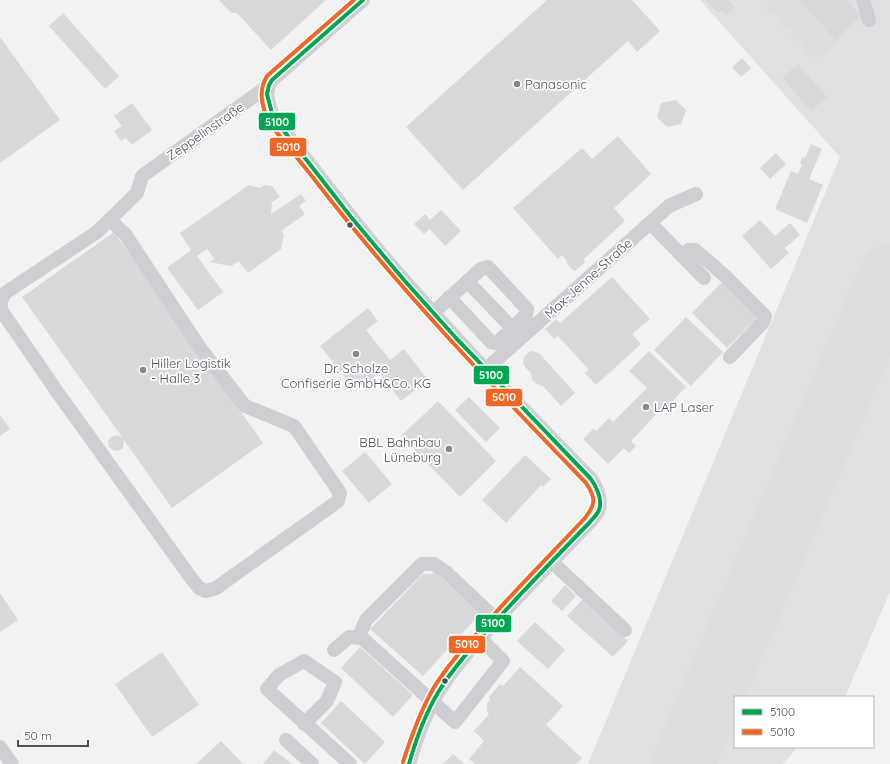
<svg xmlns="http://www.w3.org/2000/svg" width="890" height="764" font-family="Quicksand,sans-serif">
<style>
.airport{fill:#e0e1e3}
.lines{fill:none;stroke-linecap:round;stroke-linejoin:round}
.taxiway{stroke:#dddede;stroke-width:25}
.runway{stroke:#dddede;stroke-width:63}
.building{fill:#d9d9db}
.minor{stroke:#cdcfd2;stroke-width:14}
.bus-1-casing{stroke:#fff;stroke-width:7}
.bus-2-casing{stroke:#fff;stroke-width:7}
.bus-1{stroke:#00a651;stroke-width:4}
.bus-2{stroke:#f26522;stroke-width:4}
.poi-dot{fill:#858990;stroke:#fff;stroke-width:1.5}
.bus-dot{fill:#4a515c;stroke:#fff;stroke-width:1.5}
.labels{text-anchor:middle;dominant-baseline:central;stroke-width:3.5;stroke-linejoin:round;paint-order:stroke}
.poi-label{font-size:13px;fill:#4a515c;stroke:#fff;text-anchor:start}
.street-label{font-size:13px;fill:#4a515c;stroke:#fff}
.line-badge{stroke:#fff;stroke-width:1.5}
.badge-label{font-size:11px;text-anchor:middle;font-weight:bold;fill:#fff}
</style>
<rect width="100%" height="100%" fill="#f2f2f2"/>
<path class="airport" d="M700 0H890V592L845 697H735V747H798L783 764H588L840 157Z"/>
<g class="lines">
<path class="taxiway" d="M779 4 783 0
M791 17 804 6
M804 31 816 20
M816 44 828 33"/>
<path class="runway" d="M683 764 890 276"/>
</g>
<path class="building" d="M219 0H326L271 50 237 13H231Z
M547 0H632L660 31 637 52 628 41 463 190 406 127Z
M706 0H728L735 8 726 16 721 10 718 13Z
M799 0H847L861 16 835 40Z
M63 13 119 76 105 89 49 26Z
M0 37 60 120 0 163Z
M742 58 751 68 741 77 732 67Z
M798 64 827 97 811 111 782 78Z
M676 100 686 110 681 124 667 127 657 117 661 103Z
M132 103 152 130 132 145 126 138 121 141 114 131 122 126 114 116Z
M618 136 651 174 614 208 625 221 584 259 585 262 575 271 573 270 567 264V261L562 255 558 259 513 208 582 148 592 159Z
M811 144 822 149 809 179 823 185 807 223 775 209 791 171 798 174 802 165 800 164 802 157 805 158Z
M776 153 786 164 770 179 760 168Z
M249 185 260 188 265 185 272 186 280 197 272 202 271 214 301 194 306 201 299 206 305 214 281 231 284 235 281 249 248 273 239 261 231 266 209 262 214 259 207 249 197 256 223 292 198 310 167 268 191 250 180 233Z
M441 210 461 231 445 246 430 229 424 234 414 224 425 214 430 220Z
M760 220 775 236 790 223 800 235 785 248 789 253 771 269 742 236Z
M114 232 263 443 172 508 124 440 123 448 118 451 113 450 109 447 108 441 111 437 116 435 122 437 22 297Z
M612 277 650 319 632 334 641 344 596 385 585 373 589 370 558 336 554 339 545 329 556 319 560 323Z
M722 282 758 317 727 348 692 313Z
M368 308 378 321 366 330 390 360 404 349 428 380 401 401 379 373 356 391 320 346Z
M686 317 723 352 691 386 654 350Z
M531 351 539 353 575 393 561 406 543 386 537 384 532 380 531 373 525 367 523 363 524 357 527 353Z
M649 351 686 387 666 408 664 406 631 441 636 446 629 453 624 448 608 464 583 439 594 428 596 431 609 418 613 422 647 388 629 371Z
M469 397 500 428 486 442 455 410Z
M438 401 496 461 460 497 401 436Z
M0 415 10 429 0 436Z
M365 452 392 484 369 503 342 471Z
M525 455 551 479 543 487 541 485 506 523 482 500Z
M436 573 481 613 423 676 370 629 423 574Z
M565 585 576 596 562 611 551 601Z
M0 593 18 620 0 632Z
M583 599 628 641 613 657 567 616Z
M535 622 565 650 548 669 517 641Z
M360 647 413 695 393 717 341 668Z
M162 652 199 705 152 737 115 684Z
M520 667 563 706 546 725 582 758 577 764H475L469 759 484 741 474 731 489 714 487 711V703L490 700 489 697 500 684 503 686Z
M341 701 385 742 365 764 321 723Z
M221 741 243 764H196Z
M274 750 292 764H263Z
M453 754 464 764H443Z"/>
<g class="lines">
<path class="minor" d="M363 0 272 80C263 92 269 104 273 117 308 161 342 207 378 250 446 330 518 404 591 479 597 488 603 500 598 512 596 515 592 519 590 522 560 553 531 583 502 614 480 639 456 663 439 691 425 714 416 739 409 764
M863 0 869 20
M110 220 125 234 200 348 245 406 294 426 340 493 338 501 327 509 216 588 206 591 199 588 191 578 58 393 1 310V301L5 293 97 232 137 193 142 176 268 86
M650 223 704 278
M683 256 689 250H695L724 275 765 316 763 322 730 357
M467 281 512 328
M433 313 481 269 488 267 527 309 526 315 497 343 491 342 449 297
M485 370 669 206 696 194
M552 562 625 630
M358 638 366 620 422 564H434L447 573 497 620
M334 650 349 637 362 638 455 722 503 661 480 638
M304 724 327 701 335 682 304 661 279 675 267 689 350 764
M286 740 312 764
M0 747 12 764"/>
<defs>
<path id="bus-1" d="M363 0 272 80 269 85 267 94 273 117 351 217 404 280 456 338 591 479C597 488 604 501 598 512 596 516 592 519 590 522 557 556 524 590 492 625 473 646 454 667 439 691 425 714 416 739 409 764"/>
<path id="bus-2" d="M354 0 267 76C258 91 262 104 267 119 283 142 301 162 318 184 400 290 493 387 586 483 596 498 596 504 585 518 553 552 520 585 489 620 469 642 448 664 433 689 420 712 411 737 403 762"/>
</defs>
<use href="#bus-1" class="bus-1-casing"/>
<use href="#bus-2" class="bus-2-casing"/>
<use href="#bus-1" class="bus-1"/>
<use href="#bus-2" class="bus-2"/>
</g>
<g class="poi-dot">
<circle cx="517" cy="84" r="4"/>
<circle cx="356" cy="354" r="4"/>
<circle cx="143" cy="370" r="4"/>
<circle cx="646" cy="407" r="4"/>
<circle cx="449" cy="449" r="4"/>
</g>
<g class="bus-dot">
<circle cx="350" cy="225" r="3.5"/>
<circle cx="445" cy="681" r="3.5"/>
</g>
<g class="labels">
<g class="poi-label">
<text x="525" y="84">Panasonic</text>
<text x="151" y="363">Hiller Logistik<tspan x="151" dy="15">- Halle 3</tspan></text>
<text x="356" y="368" text-anchor="middle">Dr. Scholze<tspan x="356" dy="15">Confiserie GmbH&amp;Co. KG</tspan></text>
<text x="654" y="407">LAP Laser</text>
<text x="441" y="442" text-anchor="end">BBL Bahnbau<tspan x="441" dy="15">Lüneburg</tspan></text>
</g>
<g class="street-label">
<text transform="translate(205 131) rotate(-35)">Zeppelinstraße</text>
<text transform="translate(588 278) rotate(-42)">Max-Jenne-Straße</text>
</g>
</g>
<g class="line-badge">
<rect x="258" y="112" width="38" height="19" rx="4" fill="#00a651"/>
<rect x="269" y="137" width="38" height="20" rx="4" fill="#f26522"/>
<rect x="473" y="365" width="37" height="20" rx="4" fill="#00a651"/>
<rect x="485" y="388" width="38" height="19" rx="4" fill="#f26522"/>
<rect x="475" y="614" width="37" height="19" rx="4" fill="#00a651"/>
<rect x="448" y="635" width="38" height="19" rx="4" fill="#f26522"/>
</g>
<g class="badge-label">
<text x="277" y="126">5100</text>
<text x="288" y="151">5010</text>
<text x="491" y="379">5100</text>
<text x="504" y="401">5010</text>
<text x="493" y="627">5100</text>
<text x="467" y="648">5010</text>
</g>
<rect x="734" y="696" width="140" height="52" fill="#ffffff" stroke="#b7b9be"/>
<rect x="742" y="709" width="20" height="6" fill="#00a651" stroke="#b7b9be"/>
<text x="770" y="716" font-size="12" fill="#4a515c">5100</text>
<rect x="742" y="729" width="20" height="6" fill="#f26522" stroke="#b7b9be"/>
<text x="770" y="736" font-size="12" fill="#4a515c">5010</text>
<path d="M18 740v6h70v-6" fill="none" stroke="#4a515c" stroke-width="2"/>
<text x="24" y="740" font-size="12" fill="#4a515c" stroke="#ffffff" stroke-width="3" paint-order="stroke">50 m</text>
</svg>
